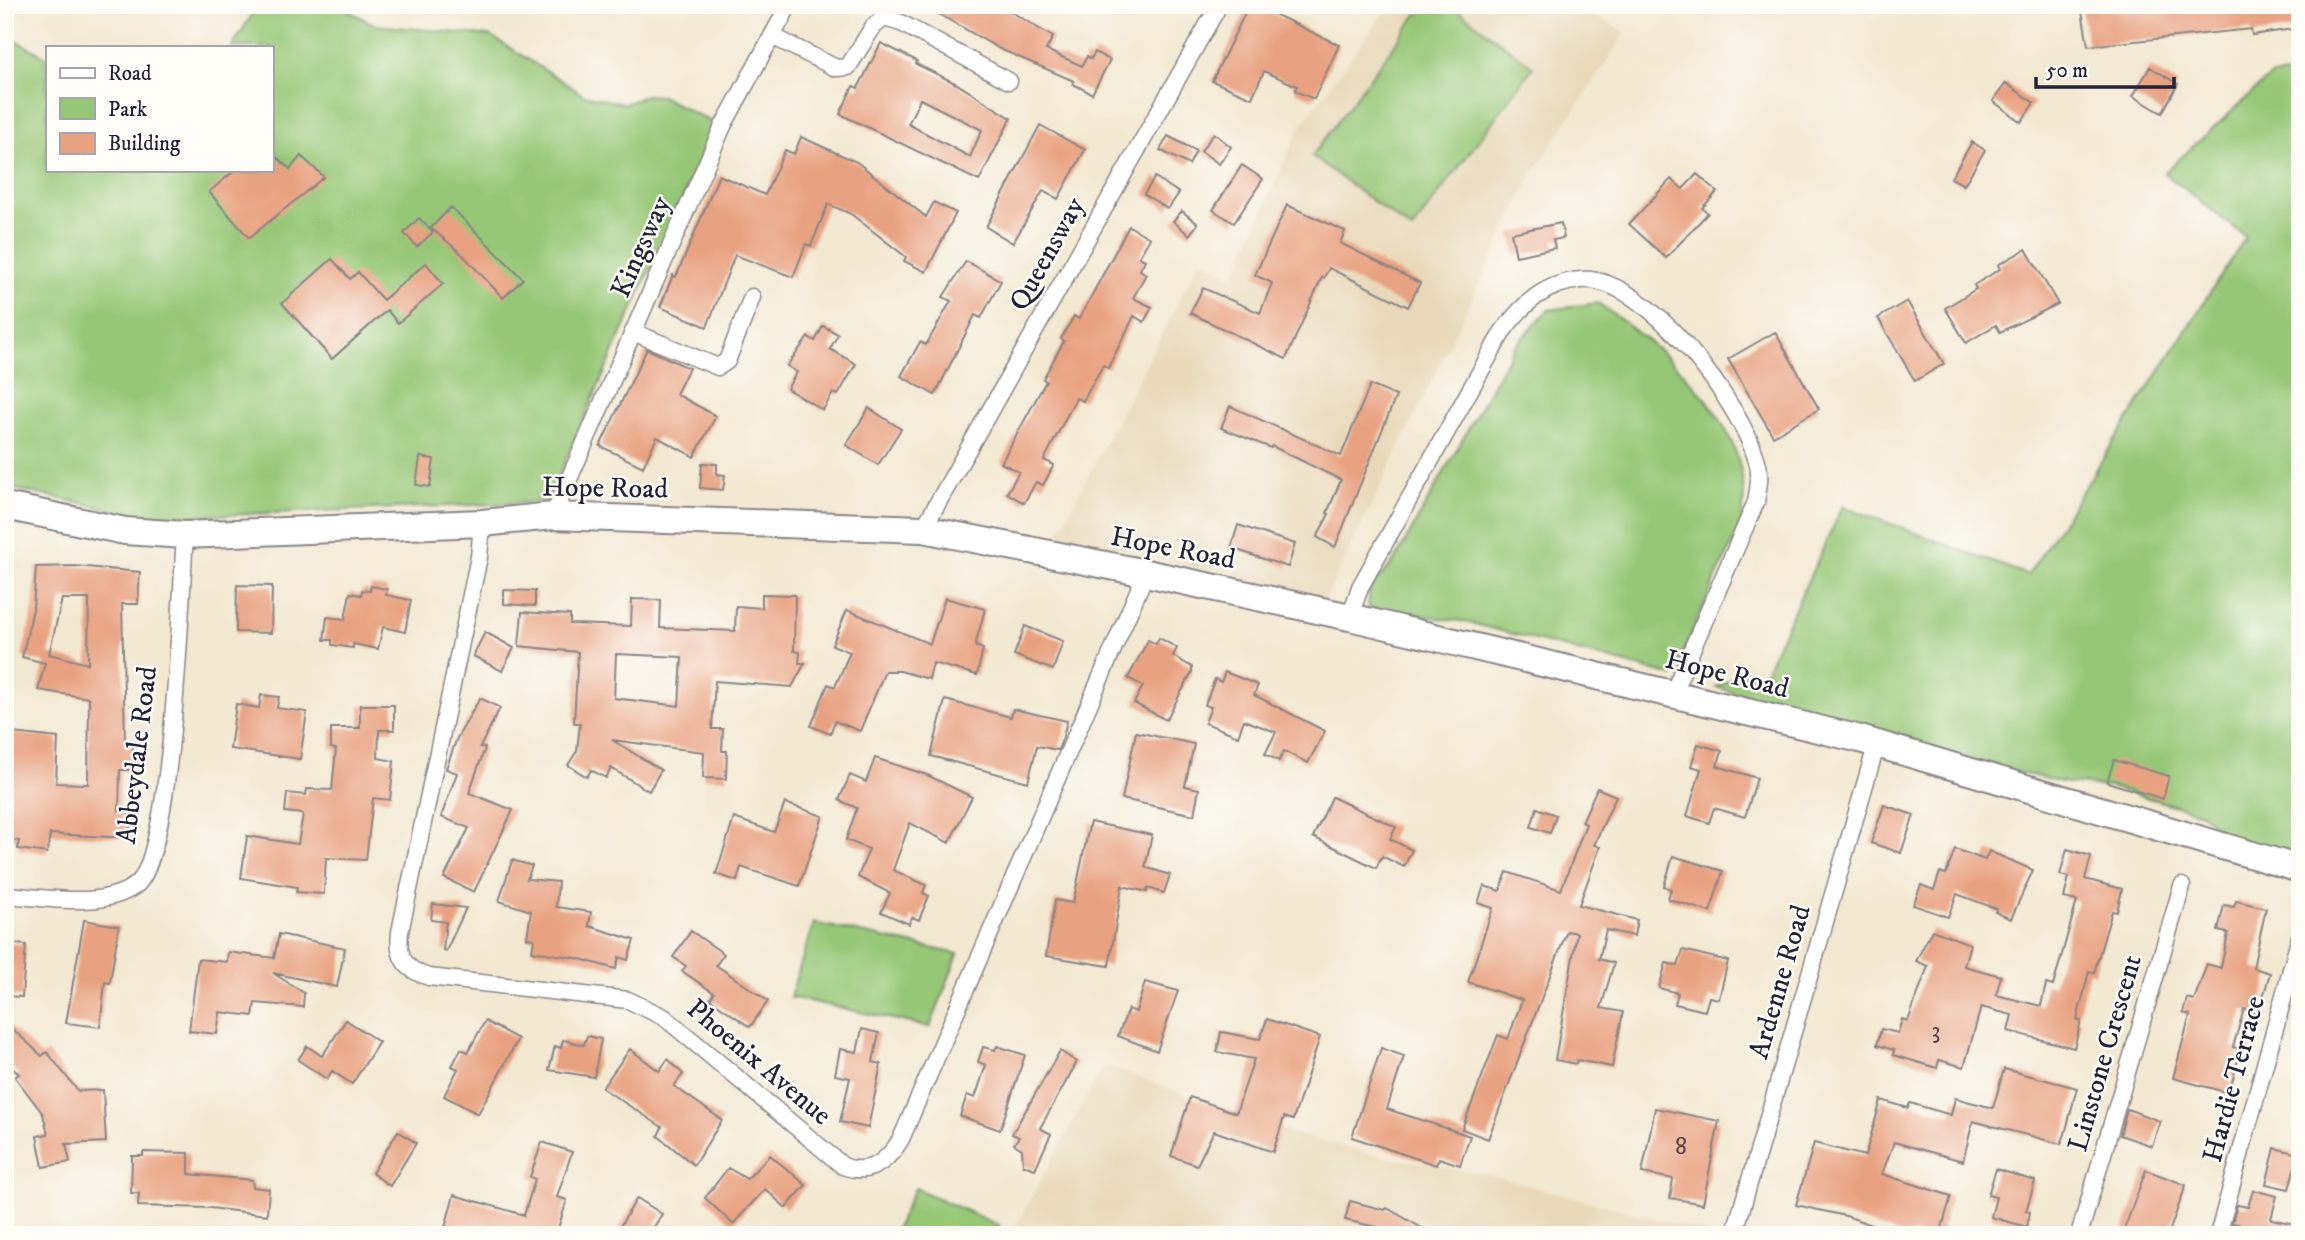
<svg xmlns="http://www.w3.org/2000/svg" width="2305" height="1240" font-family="'IM FELL DW Pica',serif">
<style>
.built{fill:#e9d9ba}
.green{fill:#96c776;stroke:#5c7458;stroke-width:2}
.building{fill:#e9a281;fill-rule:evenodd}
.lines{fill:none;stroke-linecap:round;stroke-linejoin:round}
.minor-casing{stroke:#8a8586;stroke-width:19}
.primary-casing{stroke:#8a8586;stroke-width:30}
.minor{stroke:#fff;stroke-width:16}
.primary{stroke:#fff;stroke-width:26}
.labels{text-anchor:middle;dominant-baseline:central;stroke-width:5;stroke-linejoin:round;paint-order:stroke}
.number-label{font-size:24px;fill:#54424c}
.street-label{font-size:28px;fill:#22223b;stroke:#fdfcf7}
</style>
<rect width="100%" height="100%" fill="#fdfcf7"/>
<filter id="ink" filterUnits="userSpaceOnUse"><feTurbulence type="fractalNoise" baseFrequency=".0143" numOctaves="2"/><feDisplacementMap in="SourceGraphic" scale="14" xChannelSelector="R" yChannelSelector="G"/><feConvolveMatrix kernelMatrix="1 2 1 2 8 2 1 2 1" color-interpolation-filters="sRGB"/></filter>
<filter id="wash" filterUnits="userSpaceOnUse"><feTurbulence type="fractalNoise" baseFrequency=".00686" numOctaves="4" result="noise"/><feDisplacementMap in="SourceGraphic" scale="28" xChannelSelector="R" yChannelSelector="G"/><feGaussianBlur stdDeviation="1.57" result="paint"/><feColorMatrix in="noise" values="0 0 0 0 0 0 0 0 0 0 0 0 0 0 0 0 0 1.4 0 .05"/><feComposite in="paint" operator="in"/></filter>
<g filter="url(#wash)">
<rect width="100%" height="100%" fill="#f3e8d1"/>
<path class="built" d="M1389 5H1573L1626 32 1533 173 1325 600 1058 534 1200 260 1234 276 1300 127Z
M1104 1065 1302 1136 1384 1157 1482 1173 1716 1235H1011Z"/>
<path class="green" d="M258 5H338L375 25 491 36 584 95 625 104 646 95 661 96 715 124 547 502 151 518 5 487V35L47 57V170H271V47H232Z
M1424 5H1451L1533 67 1412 230 1312 156Z
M2300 73V859L2231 841 2201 813 2110 787 2066 783 1940 755 1716 687 1740 674H1764L1843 506 2028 575 2246 237 2164 173 2271 76Z
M1598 303C1666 351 1758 425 1742 519 1739 534 1729 550 1723 563 1706 601 1689 638 1673 676L1467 622 1368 608 1369 590 1395 560 1514 347 1548 310Z
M814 923 958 954 930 1027 790 997Z
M915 1188 1000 1226 995 1235H893Z"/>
<g id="blocks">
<path class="building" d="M923 5H1000L1053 37 1046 50 1082 66 1087 56 1091 59 1095 52 1110 60 1092 94 1073 84 1074 81 1000 49Z
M1249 5H1273L1270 12 1339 45 1314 99 1295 91 1297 86 1264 71 1252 98 1212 81Z
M2081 5H2300V28L2252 35 2251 29 2088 46Z
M881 43 917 61 916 64 957 84 1011 118 979 181 840 114 853 86 858 88ZM920 99 982 130 970 157 908 124Z
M2150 67 2178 84 2162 113 2133 96Z
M2006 83 2034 103 2021 122 1993 101Z
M1040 125 1085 150 1058 199 1043 191 1013 243 986 227Z
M1214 133 1231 147 1219 164 1201 151Z
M1168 136 1196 151 1189 165 1160 150Z
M801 137 857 162 926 217 934 202 956 213 926 272 904 261 906 257 851 214 828 204 811 246 806 244 793 277 735 255 707 327 660 307 673 275 676 277 719 175 765 195 785 150 794 154Z
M1972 142 1985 150 1964 185 1951 178Z
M271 152 290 169 301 156 324 177 249 238 209 192 235 170H271Z
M1242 165 1263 179 1234 223 1213 210Z
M1697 174 1717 192 1702 208 1708 213 1666 258 1629 224 1671 179 1683 189Z
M1155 177 1179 193 1168 209 1144 194Z
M1287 205 1345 231 1340 243 1420 283 1408 307 1329 268 1324 278 1322 277 1286 359 1190 313 1203 288 1260 313 1272 283 1255 275Z
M451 207 523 279 503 298 462 254 431 228Z
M1182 211 1198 224 1189 235 1173 221Z
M419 218 433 232 417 247 404 233Z
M1561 223 1564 238 1553 240 1555 248 1516 256 1511 233Z
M1129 226 1150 238 1139 257 1145 260 1140 270 1146 274 1133 298 1152 307 1144 322 1134 316 1108 368 1103 365 1083 401 1076 398 1044 460 1054 465 1043 485 1036 482 1024 503 1007 493 1019 472 1001 463 1046 381 1043 379 1064 341 1061 339 1074 316 1079 319Z
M2026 249 2058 304 2000 332 1996 325 1966 343 1945 308 1976 289 1974 285 2000 269 1998 265Z
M332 259 350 279 358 272 383 300 426 263 443 284 398 323 387 310 332 359 282 303Z
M966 261 1001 281 981 318 975 315 935 395 901 376 920 342 926 345 951 301 943 297Z
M1907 301 1944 364 1915 381 1878 318Z
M823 326 838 334 830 349 856 364 838 395 833 393 823 410 787 389 797 372 787 366 808 337 815 341Z
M1775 332 1819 409 1773 436 1728 359Z
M647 349 689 368 676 394 716 416 694 457 657 437 643 467 600 446Z
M1370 385 1396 396 1335 547 1317 537 1329 514 1327 513 1341 480 1272 446 1271 448 1221 428 1230 406 1341 456Z
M869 408 901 429 878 465 846 445Z
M420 457 434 459 430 487 416 485Z
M702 463 717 464V474L725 475 723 490 700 488Z
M1238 525 1295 544 1288 567 1231 548Z
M75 566 140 572 138 604H122L125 740H133V770H120L119 811H129L131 838 50 834 47 853 18 849 19 841 5 839V790L13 733 58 738 56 783 88 784 89 698 38 690 45 663 22 657 33 609 36 567ZM62 599H89L88 664 49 654Z
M237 585 272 586 271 633 236 632Z
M371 586 387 589 386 595 411 600 405 632 383 627 378 649 353 644V648L332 645V640H324L327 617 345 619 350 593 361 595 362 590 370 591Z
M504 590 535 591V606L504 604Z
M762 594 795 595 794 651 800 652 799 663H805L792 687 715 681 712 729H723L722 751H727L726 779 703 778 704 752 612 740 661 770 649 791 611 768 606 778 591 770 587 777 568 765 577 751 580 723H574L578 652 519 646 522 612 570 615V624L631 626 632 599 661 600 660 628 735 631 736 606 762 608ZM616 654 682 657 679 706 614 698Z
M945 598 985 609 975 646 983 649 977 675 933 663 929 679 900 671H885L860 731 835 721 830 734 811 726 828 684 835 687 850 652 832 645 847 610 930 644Z
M1025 626 1063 641 1053 670 1014 655Z
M485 632 514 648 502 671 473 656Z
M1159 638 1177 648 1173 656 1192 667V672L1166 720 1134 703 1143 686 1128 678 1148 640 1156 644Z
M1225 672 1258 685 1254 695 1325 731 1308 763 1284 751 1279 761 1265 754 1276 732 1244 720 1238 736 1205 723 1211 707 1205 705 1215 679 1221 682Z
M261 695 279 697 277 708 307 712 300 759 230 749 236 704 259 708Z
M480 698 500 708 480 747 485 748 469 793 513 810 474 892 444 878 469 828 441 817 457 773 446 769 457 738Z
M945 700 1011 717 1013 709 1067 721 1063 737 1058 750 1037 746 1028 782 931 756Z
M360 705H394V730H379L378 758 394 761 390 800 373 798 366 860 326 858 324 894 296 892 297 887 241 878 247 836 298 844 303 814 285 812 287 793 306 795 307 789 332 790 336 749 331 748V728H360Z
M1136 732 1194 744 1185 786 1199 789 1194 815 1122 799Z
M1698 744 1722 751 1717 766 1757 778 1745 817 1714 808 1709 823 1687 816 1701 769 1691 766Z
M875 758 927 775 972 797 949 843 910 823 893 870 926 885 923 893 929 896 919 920 912 917 909 924 881 912 890 893 858 877 869 849 846 840 857 808 839 800 850 775 866 782Z
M2114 760 2169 776 2163 799 2107 782Z
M1597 788 1616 796 1594 845 1600 847 1579 905 1637 920 1634 936 1606 930 1599 959 1614 963 1601 1008 1623 1012 1612 1067 1577 1060 1576 1064 1555 1060 1577 933 1567 931 1488 1139 1462 1129 1498 1035 1508 1039 1522 1000 1468 982 1493 908 1478 903 1484 886 1500 891 1507 872 1561 890 1586 824 1582 822Z
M1332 797 1396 827 1390 839 1412 850 1404 867 1382 856 1376 868 1313 837Z
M785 803 823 816 799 886 741 867 737 881 716 874 734 818 774 832Z
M1884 805 1914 815 1901 853 1871 843Z
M1537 808 1556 815 1550 833 1531 827Z
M1090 822 1152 835 1145 867 1170 875 1164 893 1148 888 1147 892 1122 886 1109 966 1046 956 1055 900 1073 903Z
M1955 849 1985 860 1989 851 2033 870 2011 919 1995 912 1997 909 1957 894 1948 917 1913 905 1921 885 1934 890 1940 872 1946 874Z
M2067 849 2091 856 2085 879 2122 889 2117 912 2112 911 2094 973 2089 971 2077 1020 2081 1021 2074 1048 2008 1031 2012 1015 1981 1007 1964 1067 1939 1060 1937 1068 1893 1055 1894 1050 1877 1045 1881 1029 1898 1033 1902 1019 1908 1021 1928 966 1916 961 1932 930 1970 944 1964 966 2001 976 1996 995 2041 1006 2046 984 2053 986 2077 901 2064 898 2069 877 2060 875Z
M1673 856 1723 871 1710 912 1668 899 1671 889 1664 886Z
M512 860 532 866 527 879 558 882 556 907 591 912 589 926 634 940 628 960 619 957 616 969 576 958 532 951 534 939 527 938 531 911 499 901Z
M2236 901 2266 908 2253 968 2270 973 2258 1014 2244 1009 2233 1047 2241 1049 2229 1093 2173 1078 2190 1015 2183 1013 2187 998 2194 1000 2207 964 2221 968 2228 933 2218 931 2224 905 2234 907Z
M433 904 466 908 446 951 443 950 446 922 431 920Z
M84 920 119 926 110 983 105 982 100 1027 66 1023Z
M691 931 724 954 716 965 768 1001 750 1027 710 999 714 993 682 971 686 966 673 957Z
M279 934 345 948 337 987 273 973 304 993 303 1007 255 1003 253 1016 220 1012 217 1034 189 1031 198 959 227 962 228 952 274 958Z
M5 943 26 945 22 997 5 996Z
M1683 950 1728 961 1719 999 1709 997 1705 1011 1675 1004 1678 993 1659 988 1666 963 1678 966Z
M1145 982 1178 991 1157 1051 1118 1036 1128 1009 1136 1012Z
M1267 1019 1320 1037 1293 1120 1284 1117 1273 1152 1214 1131 1197 1165 1171 1156 1190 1097 1236 1113 1254 1059 1217 1052 1221 1032 1260 1039Z
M346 1020 379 1042 352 1084 332 1071 327 1079 298 1060 307 1046 322 1056Z
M485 1021 518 1039 478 1114 444 1096 458 1069 452 1066 461 1049 468 1052Z
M5 1022 42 1056 47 1052 78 1091 103 1090 106 1142 66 1144 70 1162 43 1167 37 1136 48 1134 43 1114 15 1077 19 1074 5 1062Z
M862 1029 879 1033 873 1062 881 1064 868 1128 840 1122 850 1078 835 1075 840 1049 857 1052Z
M587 1036 601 1039 594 1077 549 1070 555 1046 561 1048 563 1040 584 1045Z
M997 1046 1025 1055 1000 1130 960 1116 967 1095 975 1098 986 1065 978 1062 983 1047 995 1050Z
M1381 1048 1404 1056 1387 1109 1470 1136 1460 1165 1439 1158 1436 1165 1352 1137Z
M630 1049 659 1071 668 1059 683 1074 674 1086 722 1120 694 1165 658 1136 662 1127 602 1088Z
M1060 1051 1077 1062 1040 1128 1051 1134 1035 1169 1023 1165 1022 1149 1014 1144 1019 1137 1012 1134Z
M2004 1069 2077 1088 2065 1134 2061 1144 1973 1121 1963 1161 1894 1142 1882 1174 1951 1196 1940 1235H1902L1846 1216 1796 1205 1814 1143 1865 1156 1881 1100 1908 1108 1910 1103 1951 1115 1955 1098 1993 1108Z
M1655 1108 1719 1121 1703 1204 1670 1198 1673 1179 1642 1173Z
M2127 1109 2160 1121 2152 1146 2120 1135Z
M398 1131 416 1143 390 1186 372 1173Z
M542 1142 572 1152 557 1197 567 1200 556 1235H457L444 1231 454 1195 524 1215 535 1179 530 1177Z
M2275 1148 2298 1154 2289 1189 2266 1184Z
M143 1152 189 1153V1174L252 1180 253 1187 269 1189 267 1215 210 1208 138 1206 139 1193H131L132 1156H143Z
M770 1155 806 1185 786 1208 765 1189 733 1224 705 1198 728 1168 747 1179Z
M1996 1169 2035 1181 2026 1211 2030 1212 2027 1227 1991 1217 1996 1197 1988 1195Z
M2146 1170 2186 1185 2168 1235H2122Z
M2253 1190 2277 1196 2271 1219 2300 1225V1235H2237L2239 1224 2232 1223 2237 1205 2248 1207Z
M637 1198 662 1214 649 1235H615Z
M1350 1201 1385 1210 1387 1208 1434 1235H1371L1376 1227 1345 1220Z"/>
</g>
</g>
<g filter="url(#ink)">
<use href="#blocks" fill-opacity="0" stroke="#8a8586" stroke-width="2"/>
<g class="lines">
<defs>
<path id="minor" d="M772 36 836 68 848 67 873 27 884 18 901 23 1009 81
M633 332 718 367 727 361 752 297
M553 516 723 126 789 5
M482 523 479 557 400 932C397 957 405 970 429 977L628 1000 664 1017 843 1166C869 1176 887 1162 901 1139L1146 573
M923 529 1219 5
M1350 617 1360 587 1503 331C1523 304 1545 283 1581 280 1647 275 1744 407 1758 465 1761 477 1758 489 1756 502L1673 693
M5 895C45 897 102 910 136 885 173 858 181 591 185 535
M1734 1235 1877 743
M2079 1235 2182 886
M2218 1235 2300 937"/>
<path id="primary" d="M5 506 125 531 185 535 482 523 553 516 923 529 1146 573 1350 617 1860 739 2300 869"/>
</defs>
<use href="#minor" class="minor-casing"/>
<use href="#primary" class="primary-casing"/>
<use href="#minor" class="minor"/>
<use href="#primary" class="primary"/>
</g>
</g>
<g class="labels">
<g class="number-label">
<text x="1936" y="1031">3</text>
<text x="1681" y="1147">8</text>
</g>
<g class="street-label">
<text transform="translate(641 247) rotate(-66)">Kingsway</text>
<text transform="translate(1047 254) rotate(-61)">Queensway</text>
<text transform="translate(605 488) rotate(1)">Hope Road</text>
<text transform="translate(1173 548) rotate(11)">Hope Road</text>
<text transform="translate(1727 674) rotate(14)">Hope Road</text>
<text transform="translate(137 755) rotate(-83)">Abbeydale Road</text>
<text transform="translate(1780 982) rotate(-74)">Ardenne Road</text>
<text transform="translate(2105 1053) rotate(-74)">Linstone Crescent</text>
<text transform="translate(759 1062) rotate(40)">Phoenix Avenue</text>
<text transform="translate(2234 1079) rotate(-75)">Hardie Terrace</text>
</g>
</g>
<rect width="2305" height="1240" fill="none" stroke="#fdfcf7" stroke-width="28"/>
<rect x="46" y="46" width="228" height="126" fill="#fdfcf7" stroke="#a5a5ac" stroke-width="2"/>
<rect x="60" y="68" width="35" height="10" fill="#ffffff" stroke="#a5a5ac" stroke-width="2"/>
<text x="108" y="80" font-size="21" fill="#22223b">Road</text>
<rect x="60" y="98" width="35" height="21" fill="#96c776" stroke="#a5a5ac" stroke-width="2"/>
<text x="108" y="116" font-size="21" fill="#22223b">Park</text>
<rect x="60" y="133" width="35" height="21" fill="#e9a281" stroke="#a5a5ac" stroke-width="2"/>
<text x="108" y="150" font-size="21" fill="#22223b">Building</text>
<path d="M2036 77v10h138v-10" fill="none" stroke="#22223b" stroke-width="3.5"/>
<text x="2046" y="77" font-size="21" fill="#22223b" stroke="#fdfcf7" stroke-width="5" paint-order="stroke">50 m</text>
</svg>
